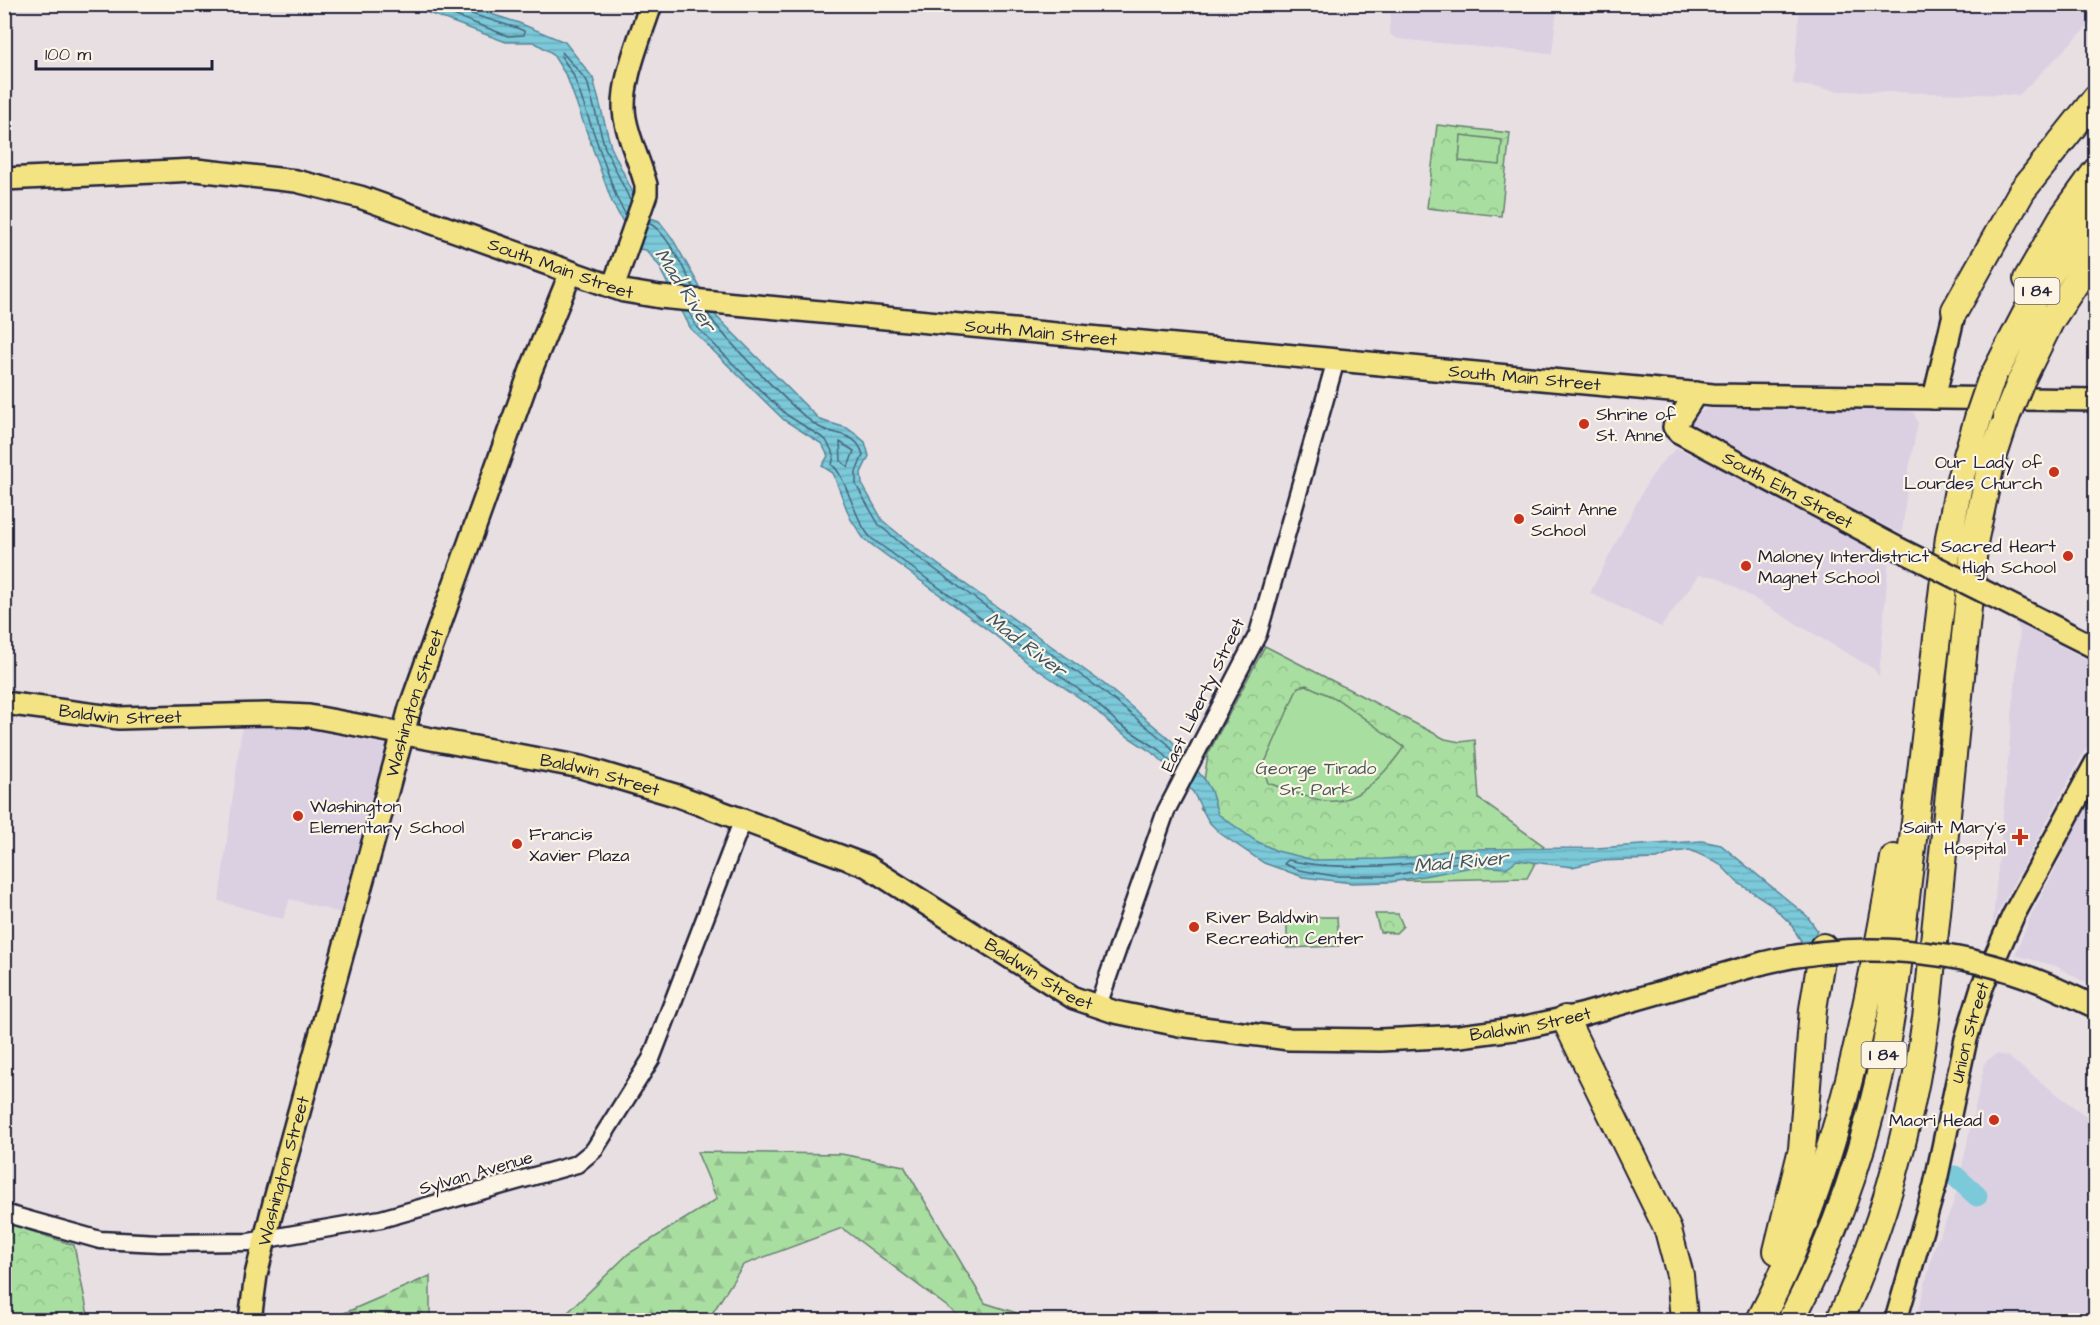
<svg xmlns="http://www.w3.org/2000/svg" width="2100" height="1325" font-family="'Architects Daughter',sans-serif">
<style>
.built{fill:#dad0e2}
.forest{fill:url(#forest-firs);stroke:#66806e;stroke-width:1.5}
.park{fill:url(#park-crowns);stroke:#66806e;stroke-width:1.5}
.garden{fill:#a9dea1;stroke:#66806e;stroke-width:1.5}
.water{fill:url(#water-rules);stroke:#57869a;stroke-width:1.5}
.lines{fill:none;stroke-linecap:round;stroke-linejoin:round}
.shore{stroke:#46657a;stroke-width:1.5}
.river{stroke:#7bc9d9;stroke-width:21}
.minor-casing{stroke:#22223b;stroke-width:21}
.major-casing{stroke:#22223b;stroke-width:26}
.highway-casing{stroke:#22223b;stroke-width:30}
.minor{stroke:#fcf5e5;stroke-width:16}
.major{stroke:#f4e382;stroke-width:21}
.highway{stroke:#f4e382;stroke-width:26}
.major-bridge-casing{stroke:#22223b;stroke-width:26;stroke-linecap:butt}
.highway-bridge-casing{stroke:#22223b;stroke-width:30;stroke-linecap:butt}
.major-bridge{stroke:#f4e382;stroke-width:21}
.highway-bridge{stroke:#f4e382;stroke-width:26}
.poi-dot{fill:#c8321e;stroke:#fcf5e5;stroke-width:2}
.labels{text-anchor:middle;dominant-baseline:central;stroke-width:4.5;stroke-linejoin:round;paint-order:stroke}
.shield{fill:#fcf5e5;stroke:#63616e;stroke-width:1.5}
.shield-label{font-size:16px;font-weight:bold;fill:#22223b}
.street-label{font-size:18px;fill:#22223b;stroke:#fcf5e5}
.poi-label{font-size:18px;fill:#22223b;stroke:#fcf5e5;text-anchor:start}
.park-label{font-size:18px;fill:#4a5a5a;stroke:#fcf5e5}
.water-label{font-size:20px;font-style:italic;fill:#3d546a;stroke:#fcf5e5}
</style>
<defs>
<pattern id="forest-firs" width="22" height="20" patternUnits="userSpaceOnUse" patternTransform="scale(1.5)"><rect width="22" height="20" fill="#a9dea1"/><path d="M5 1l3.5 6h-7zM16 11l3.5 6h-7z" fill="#91be8c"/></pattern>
<pattern id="park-crowns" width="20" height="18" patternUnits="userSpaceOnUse" patternTransform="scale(1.5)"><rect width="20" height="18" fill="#a9dea1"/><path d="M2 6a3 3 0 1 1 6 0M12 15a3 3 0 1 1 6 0" fill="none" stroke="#91be8c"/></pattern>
<pattern id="water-rules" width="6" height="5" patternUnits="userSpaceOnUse" patternTransform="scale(1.5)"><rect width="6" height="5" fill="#7bc9d9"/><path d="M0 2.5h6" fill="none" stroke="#6aacbb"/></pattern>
</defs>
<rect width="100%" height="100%" fill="#e8dfe3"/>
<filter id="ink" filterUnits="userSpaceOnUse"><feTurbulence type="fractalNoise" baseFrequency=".0167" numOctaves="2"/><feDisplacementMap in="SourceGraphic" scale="12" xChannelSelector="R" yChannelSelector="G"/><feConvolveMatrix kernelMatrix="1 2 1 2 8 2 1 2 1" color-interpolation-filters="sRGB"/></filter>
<g filter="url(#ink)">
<path class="built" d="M1392 5V4L1602 5V12L1557 8 1552 54 1398 39 1391 35 1389 29Z
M1800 5 2095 4V19L2019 95 1840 91 1793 84Z
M1705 409H1902L1913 412 1918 422 1909 469 1902 534 1686 425Z
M1677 448 1779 495 1851 532 1850 536 1889 556 1879 677 1874 669 1717 577 1699 575 1661 627 1590 593 1647 483 1662 462Z
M2016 622 2095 664V732L1997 914 1992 931 2020 632Z
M287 725 387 745 341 913 290 899 283 919 219 901 242 727Z
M2095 784V988L2056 966 2015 955 2029 920 2062 856V848Z
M1996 1054 2007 1056 2095 1123V1320H1916L1935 1245 1951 1210 1957 1189 1985 1062Z"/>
<path class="forest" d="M697 1152 841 1154 904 1166 985 1303 1039 1320H965L842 1228 743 1265 708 1320H560L628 1254 717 1199Z
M430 1276V1320H328Z"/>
<path class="park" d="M1437 125 1510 133 1501 216 1427 208Z
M1265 646 1445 739 1460 742 1475 740 1479 799 1544 846 1527 878 1378 881 1241 842 1200 808 1208 754Z
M1375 914H1398L1403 926 1396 933 1380 932Z
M12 1225 74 1245 89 1320H5V1242Z"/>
<path class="garden" d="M1461 135 1502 140 1500 165 1459 161Z
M1306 685 1337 699 1404 747C1387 771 1360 804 1326 801 1307 799 1286 789 1268 783L1263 767 1298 687Z
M1287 917H1337L1339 946 1287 948Z"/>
<path class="water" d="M407 5H463L519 23 565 42 593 78 611 147 635 197 648 217 659 221 672 238 717 317 820 420 847 428 858 436 865 442 869 456 861 473 862 484 883 521 918 550 1104 684 1171 740 1205 780 1211 791 1218 814 1256 841 1277 851 1314 860 1383 859 1414 857 1455 849 1596 848 1702 841 1721 845 1807 916 1817 930 1808 952 1790 923 1768 902 1737 882 1719 863 1690 850 1675 852 1657 859 1599 861 1572 867 1517 860 1506 868 1478 866 1391 882 1352 883 1303 877 1264 863 1221 834 1209 822 1193 792 1156 755 1116 729 1090 705 1028 663 996 636 864 539 850 518 833 473 822 466 828 456 822 444 784 420 691 329 661 271 662 269 646 250 638 249 612 202 567 77 552 53 534 42H506Z"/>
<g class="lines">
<path class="shore" d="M425 4 508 36 524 35V31L517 28 468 13 464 4
M626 215 617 199 573 74 561 56 562 52 587 81 605 148 631 202
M648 223C666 229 684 271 694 288
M689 312 696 326 744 375 787 415 826 440 834 455 832 465C845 473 854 520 871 538L1093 700 1119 724 1160 750 1177 768
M708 314C721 335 798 415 819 427 836 436 857 432 863 455L856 472V485L879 525 915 555 1100 689 1168 744 1181 762
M840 442 854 451 848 467 841 461Z
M1455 855H1470L1473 859 1391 876H1334L1299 870 1284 864 1288 860C1320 868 1380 868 1414 863 1428 861 1441 857 1455 855Z"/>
<path class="river" d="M1955 1176 1977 1196"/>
<defs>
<path id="minor" d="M1097 1008 1166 811 1258 634 1336 360
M4 1213 100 1240 159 1243 249 1242 381 1219 577 1164 594 1150 651 1059 743 819"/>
<g id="major">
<path id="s1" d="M4 179 196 170 296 181 360 197 624 291 660 297 1713 395 2096 400"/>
<path d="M613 287 646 194V185C640 162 629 141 625 118 619 85 641 36 651 4"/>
<path id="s2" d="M1696 393 1674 427 1679 432 1899 549"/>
<path d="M1934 398 1955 310"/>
<path d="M1993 596 2096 648"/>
<path id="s3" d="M4 703 119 718 267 714 309 716 581 767 678 796 867 866 1074 998 1115 1012 1179 1025 1289 1039 1380 1040 1460 1036 1521 1028 1581 1015 1763 963"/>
<path d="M2048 985 2096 1007"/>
<path id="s4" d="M250 1320 256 1275 274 1203 410 708 531 370 571 272"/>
<path id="s5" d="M1896 1320 1935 1185 1966 1039 1982 987 2013 916 2096 763"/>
</g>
<path id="highway" d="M2027 279 2062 218 2096 171
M1955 310 2022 191 2096 98
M1990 383 2035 296 2096 207
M2020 383 2051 320 2096 252
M1565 1019 1668 1230 1680 1275 1684 1320
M1777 1251 1802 1149 1813 1009 1823 947
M1760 1320C1835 1179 1867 1015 1894 858
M1791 1320C1845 1218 1879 1105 1895 990L1949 537 1960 479 1979 415
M1840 1320C1885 1222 1913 1119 1927 1011L1975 538 1991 464 2007 415"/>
</defs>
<use href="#minor" class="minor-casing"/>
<use href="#major" class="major-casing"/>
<use href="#highway" class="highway-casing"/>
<use href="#minor" class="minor"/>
<use href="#major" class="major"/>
<use href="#highway" class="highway"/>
<defs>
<path id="major-bridge" d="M1899 549 1993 596
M1763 963C1856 940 1960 948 2048 985"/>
<path id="highway-bridge" d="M1979 415 1990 383
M2007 415 2020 383"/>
</defs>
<use href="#major-bridge" class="major-bridge-casing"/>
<use href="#highway-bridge" class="highway-bridge-casing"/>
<use href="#major-bridge" class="major-bridge"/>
<use href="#highway-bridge" class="highway-bridge"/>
</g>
</g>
<g class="poi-dot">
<circle cx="1584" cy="424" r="6"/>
<circle cx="2054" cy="472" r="6"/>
<circle cx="1519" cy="519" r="6"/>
<circle cx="2068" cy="556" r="6"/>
<circle cx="1746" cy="566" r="6"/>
<circle cx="298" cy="816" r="6"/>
<path d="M2017 828h6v6h6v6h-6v6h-6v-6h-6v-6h6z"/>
<circle cx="517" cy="844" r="6"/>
<circle cx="1194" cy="927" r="6"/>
<circle cx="1994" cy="1120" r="6"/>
</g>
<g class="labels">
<g class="shield">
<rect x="2014.5" y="278" width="45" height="26" rx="4.5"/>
<rect x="1861.5" y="1042" width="45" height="26" rx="4.5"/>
</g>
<g class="shield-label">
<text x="2037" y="291">I 84</text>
<text x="1884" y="1055">I 84</text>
</g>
<g class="street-label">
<text stroke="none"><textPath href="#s1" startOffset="572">South Main Street</textPath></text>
<text stroke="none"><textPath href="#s1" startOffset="1058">South Main Street</textPath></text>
<text stroke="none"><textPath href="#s1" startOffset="1544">South Main Street</textPath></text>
<text stroke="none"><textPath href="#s2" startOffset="171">South Elm Street</textPath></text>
<text transform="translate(1203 695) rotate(-64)">East Liberty Street</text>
<text stroke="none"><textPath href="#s4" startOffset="639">Washington Street</textPath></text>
<text stroke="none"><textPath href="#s3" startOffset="117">Baldwin Street</textPath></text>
<text stroke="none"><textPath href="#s3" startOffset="603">Baldwin Street</textPath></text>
<text stroke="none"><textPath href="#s3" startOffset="1089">Baldwin Street</textPath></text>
<text stroke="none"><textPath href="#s3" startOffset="1593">Baldwin Street</textPath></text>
<text stroke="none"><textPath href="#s5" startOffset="297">Union Street</textPath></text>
<text stroke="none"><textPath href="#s4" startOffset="153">Washington Street</textPath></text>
<text transform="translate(476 1173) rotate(-16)">Sylvan Avenue</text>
</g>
<g class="poi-label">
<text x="1596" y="414">Shrine of<tspan x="1596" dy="21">St. Anne</tspan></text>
<text x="2042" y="462" text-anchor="end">Our Lady of<tspan x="2042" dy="21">Lourdes Church</tspan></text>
<text x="1531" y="509">Saint Anne<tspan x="1531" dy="21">School</tspan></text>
<text x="2056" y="546" text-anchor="end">Sacred Heart<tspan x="2056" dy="21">High School</tspan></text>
<text x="1758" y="556">Maloney Interdistrict<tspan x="1758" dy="21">Magnet School</tspan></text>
<text x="310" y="806">Washington<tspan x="310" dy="21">Elementary School</tspan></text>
<text x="2006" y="827" text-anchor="end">Saint Mary's<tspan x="2006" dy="21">Hospital</tspan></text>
<text x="529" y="834">Francis<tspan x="529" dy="21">Xavier Plaza</tspan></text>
<text x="1206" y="917">River Baldwin<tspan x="1206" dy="21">Recreation Center</tspan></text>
<text x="1982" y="1120" text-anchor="end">Maori Head</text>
</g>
<g class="park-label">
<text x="1316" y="768">George Tirado<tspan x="1316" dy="21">Sr. Park</tspan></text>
</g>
<g class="water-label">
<text transform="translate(685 290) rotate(57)">Mad River</text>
<text transform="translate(1026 645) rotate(37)">Mad River</text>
<text transform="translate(1461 862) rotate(-5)">Mad River</text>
</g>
</g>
<rect width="2100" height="1325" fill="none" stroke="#fcf5e5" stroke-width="24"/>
<rect x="12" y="12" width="2076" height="1301" fill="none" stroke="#22223b" stroke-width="2" filter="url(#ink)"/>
<path d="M36 60v9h176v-9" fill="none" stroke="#22223b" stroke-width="3"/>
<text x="45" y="60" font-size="18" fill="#22223b" stroke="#fcf5e5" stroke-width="4.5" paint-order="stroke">100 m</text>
</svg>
